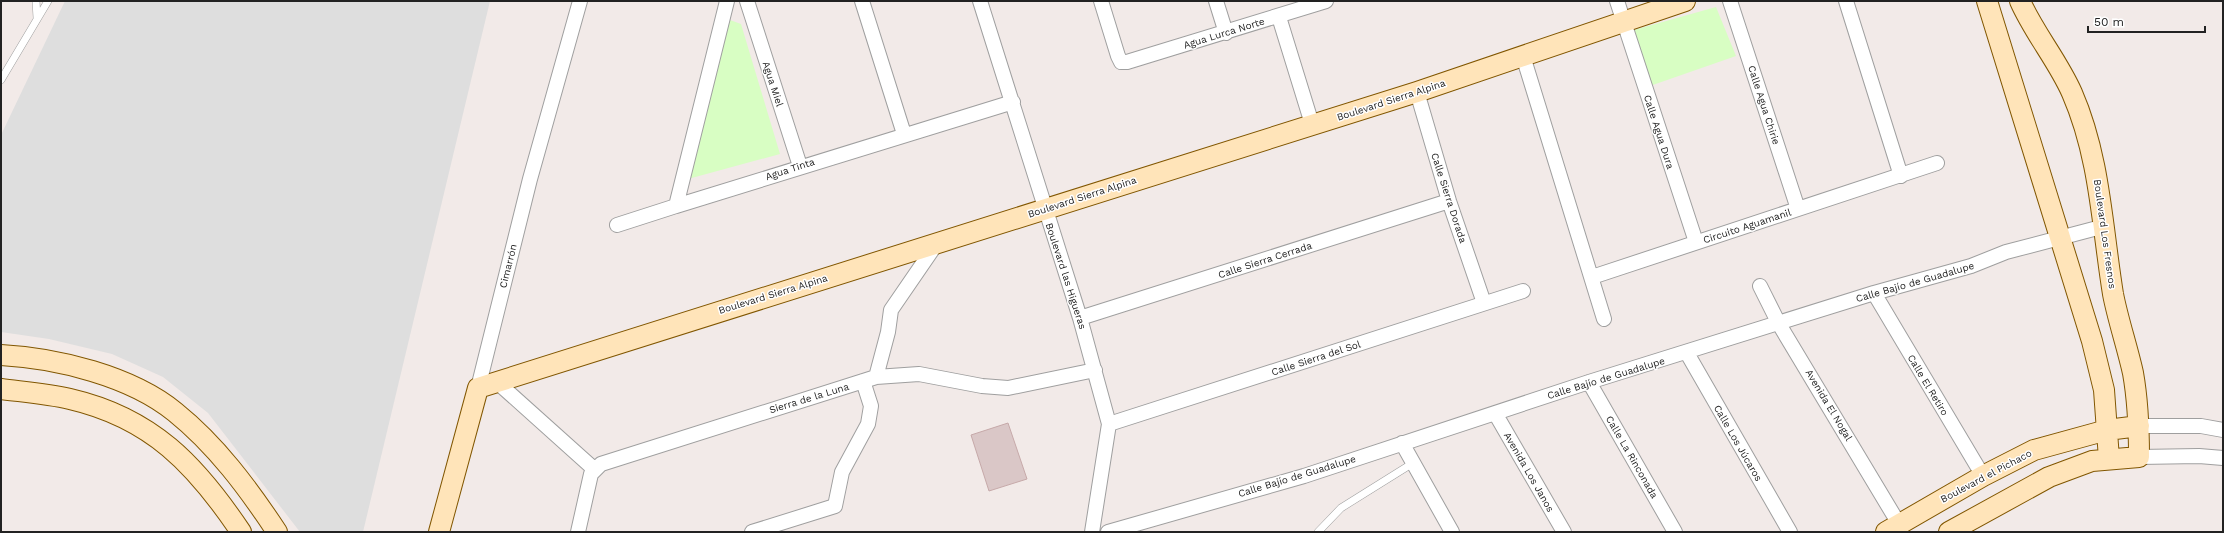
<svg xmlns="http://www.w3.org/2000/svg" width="2224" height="533" font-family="'Work Sans',sans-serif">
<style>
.park{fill:#d8fec3}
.parking{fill:#dedede}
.building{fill:#dac7c7;stroke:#c6a9a9}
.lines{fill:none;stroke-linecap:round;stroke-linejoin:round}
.lane-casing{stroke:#9f9f9f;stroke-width:8}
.street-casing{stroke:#9f9f9f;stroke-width:16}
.secondary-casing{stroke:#815600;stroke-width:22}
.lane{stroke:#fff;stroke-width:7}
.street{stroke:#fff;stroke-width:14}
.secondary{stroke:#ffe4b9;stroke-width:20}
.labels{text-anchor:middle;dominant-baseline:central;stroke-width:3;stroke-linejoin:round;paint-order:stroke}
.street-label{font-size:10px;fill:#222;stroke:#fff}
</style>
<rect width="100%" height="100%" fill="#f2eae8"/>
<path class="park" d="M1716 7 1736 56 1647 87 1634 30Z
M730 20 741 24 780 154 688 179 723 24Z"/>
<path class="parking" d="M65 1H490L363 532H300L208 413 163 377 112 354 49 339 1 332V135Z"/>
<path class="building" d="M1008 423 1027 479 989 491 971 435Z"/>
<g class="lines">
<defs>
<path id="lane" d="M36 1 37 18
M1 80 48 1
M1318 532 1341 508 1413 463"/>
<path id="street" d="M727 1 676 206 1013 102
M747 1 800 166
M862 1 904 134
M980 1 1080 318 1109 424 1092 532
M1101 1 1118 56 1121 62H1127L1326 1
M1216 1 1226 33
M1617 1 1696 242
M1730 1 1798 209
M1846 1 1901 176
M1279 17 1312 124
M1523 56 1604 319
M1417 92 1449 201 1484 303
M617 225 676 206
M1592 277 1937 163
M1760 286 1779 324 1899 524
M1874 293 1983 476
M1080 318 1449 201
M1687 353 1790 532
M876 377 888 332 891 310 937 243
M497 382 594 469
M1589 382 1675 532
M478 388 530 179 580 1
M1495 413 1564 532
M1109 424 1523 291
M2139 426H2201L2223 430
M1402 443 1452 532
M2139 457 2199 456 2223 458
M578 532 591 474 601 464 876 377 919 374 982 386 1008 388 1095 370
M752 532 835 506 842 472 868 424 871 406 863 381
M1108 532 1304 476 1589 382 1874 293 1971 266 2006 252 2105 226"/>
<path id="secondary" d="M1987 1 2092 341 2104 390 2109 459
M1 355C57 358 131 376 175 412 216 445 248 488 277 532
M1 389C24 392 48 394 70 399 152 418 196 465 241 532
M439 532 478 388 1417 92 1685 1
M1886 532 1983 476 2034 450 2107 430 2139 426
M1949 532 2049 477 2092 461 2139 457C2139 428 2138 401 2133 373 2127 346 2118 320 2113 294 2102 226 2100 157 2072 93 2058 61 2034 33 2020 1"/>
</defs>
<use href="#lane" class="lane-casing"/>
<use href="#street" class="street-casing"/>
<use href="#secondary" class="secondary-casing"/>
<use href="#lane" class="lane"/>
<use href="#street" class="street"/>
<use href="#secondary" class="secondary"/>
</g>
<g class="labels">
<g class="street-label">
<text transform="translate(1224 33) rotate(-17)">Agua Lurca Norte</text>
<text transform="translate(773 84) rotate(72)">Agua Miel</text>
<text transform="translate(1391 100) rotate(-18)">Boulevard Sierra Alpina</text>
<text transform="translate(1764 105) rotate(72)">Calle Agua Chirie</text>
<text transform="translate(1659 132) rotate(72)">Calle Agua Dura</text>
<text transform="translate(790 169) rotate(-18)">Agua Tinta</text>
<text transform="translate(1082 197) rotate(-18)">Boulevard Sierra Alpina</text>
<text transform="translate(1449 198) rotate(72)">Calle Sierra Dorada</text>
<text transform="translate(1747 226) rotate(-18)">Circuito Aguamanil</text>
<text transform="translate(2105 234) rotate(82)">Boulevard Los Fresnos</text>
<text transform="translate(1265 260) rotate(-18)">Calle Sierra Cerrada</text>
<text transform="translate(508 266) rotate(-76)">Cimarrón</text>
<text transform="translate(1066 276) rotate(72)">Boulevard las Higueras</text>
<text transform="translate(1915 282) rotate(-16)">Calle Bajío de Guadalupe</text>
<text transform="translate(773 294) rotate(-17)">Boulevard Sierra Alpina</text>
<text transform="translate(1316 358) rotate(-18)">Calle Sierra del Sol</text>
<text transform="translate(1606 378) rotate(-17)">Calle Bajío de Guadalupe</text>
<text transform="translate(1928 385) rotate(59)">Calle El Retiro</text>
<text transform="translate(809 398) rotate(-17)">Sierra de la Luna</text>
<text transform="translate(1829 405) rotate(59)">Avenida El Nogal</text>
<text transform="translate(1738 443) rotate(60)">Calle Los Júcaros</text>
<text transform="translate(1632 457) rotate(60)">Calle La Rinconada</text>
<text transform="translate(1529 472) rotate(60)">Avenida Los Janos</text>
<text transform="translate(1297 476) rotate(-17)">Calle Bajío de Guadalupe</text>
<text transform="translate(1986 476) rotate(-28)">Boulevard el Pichaco</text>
</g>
</g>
<rect width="2224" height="533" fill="none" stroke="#222222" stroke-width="4"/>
<path d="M2088 26v6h117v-6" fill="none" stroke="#222222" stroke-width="2"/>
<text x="2094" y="26" font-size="12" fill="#222222" stroke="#ffffff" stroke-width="3" paint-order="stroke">50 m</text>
</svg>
